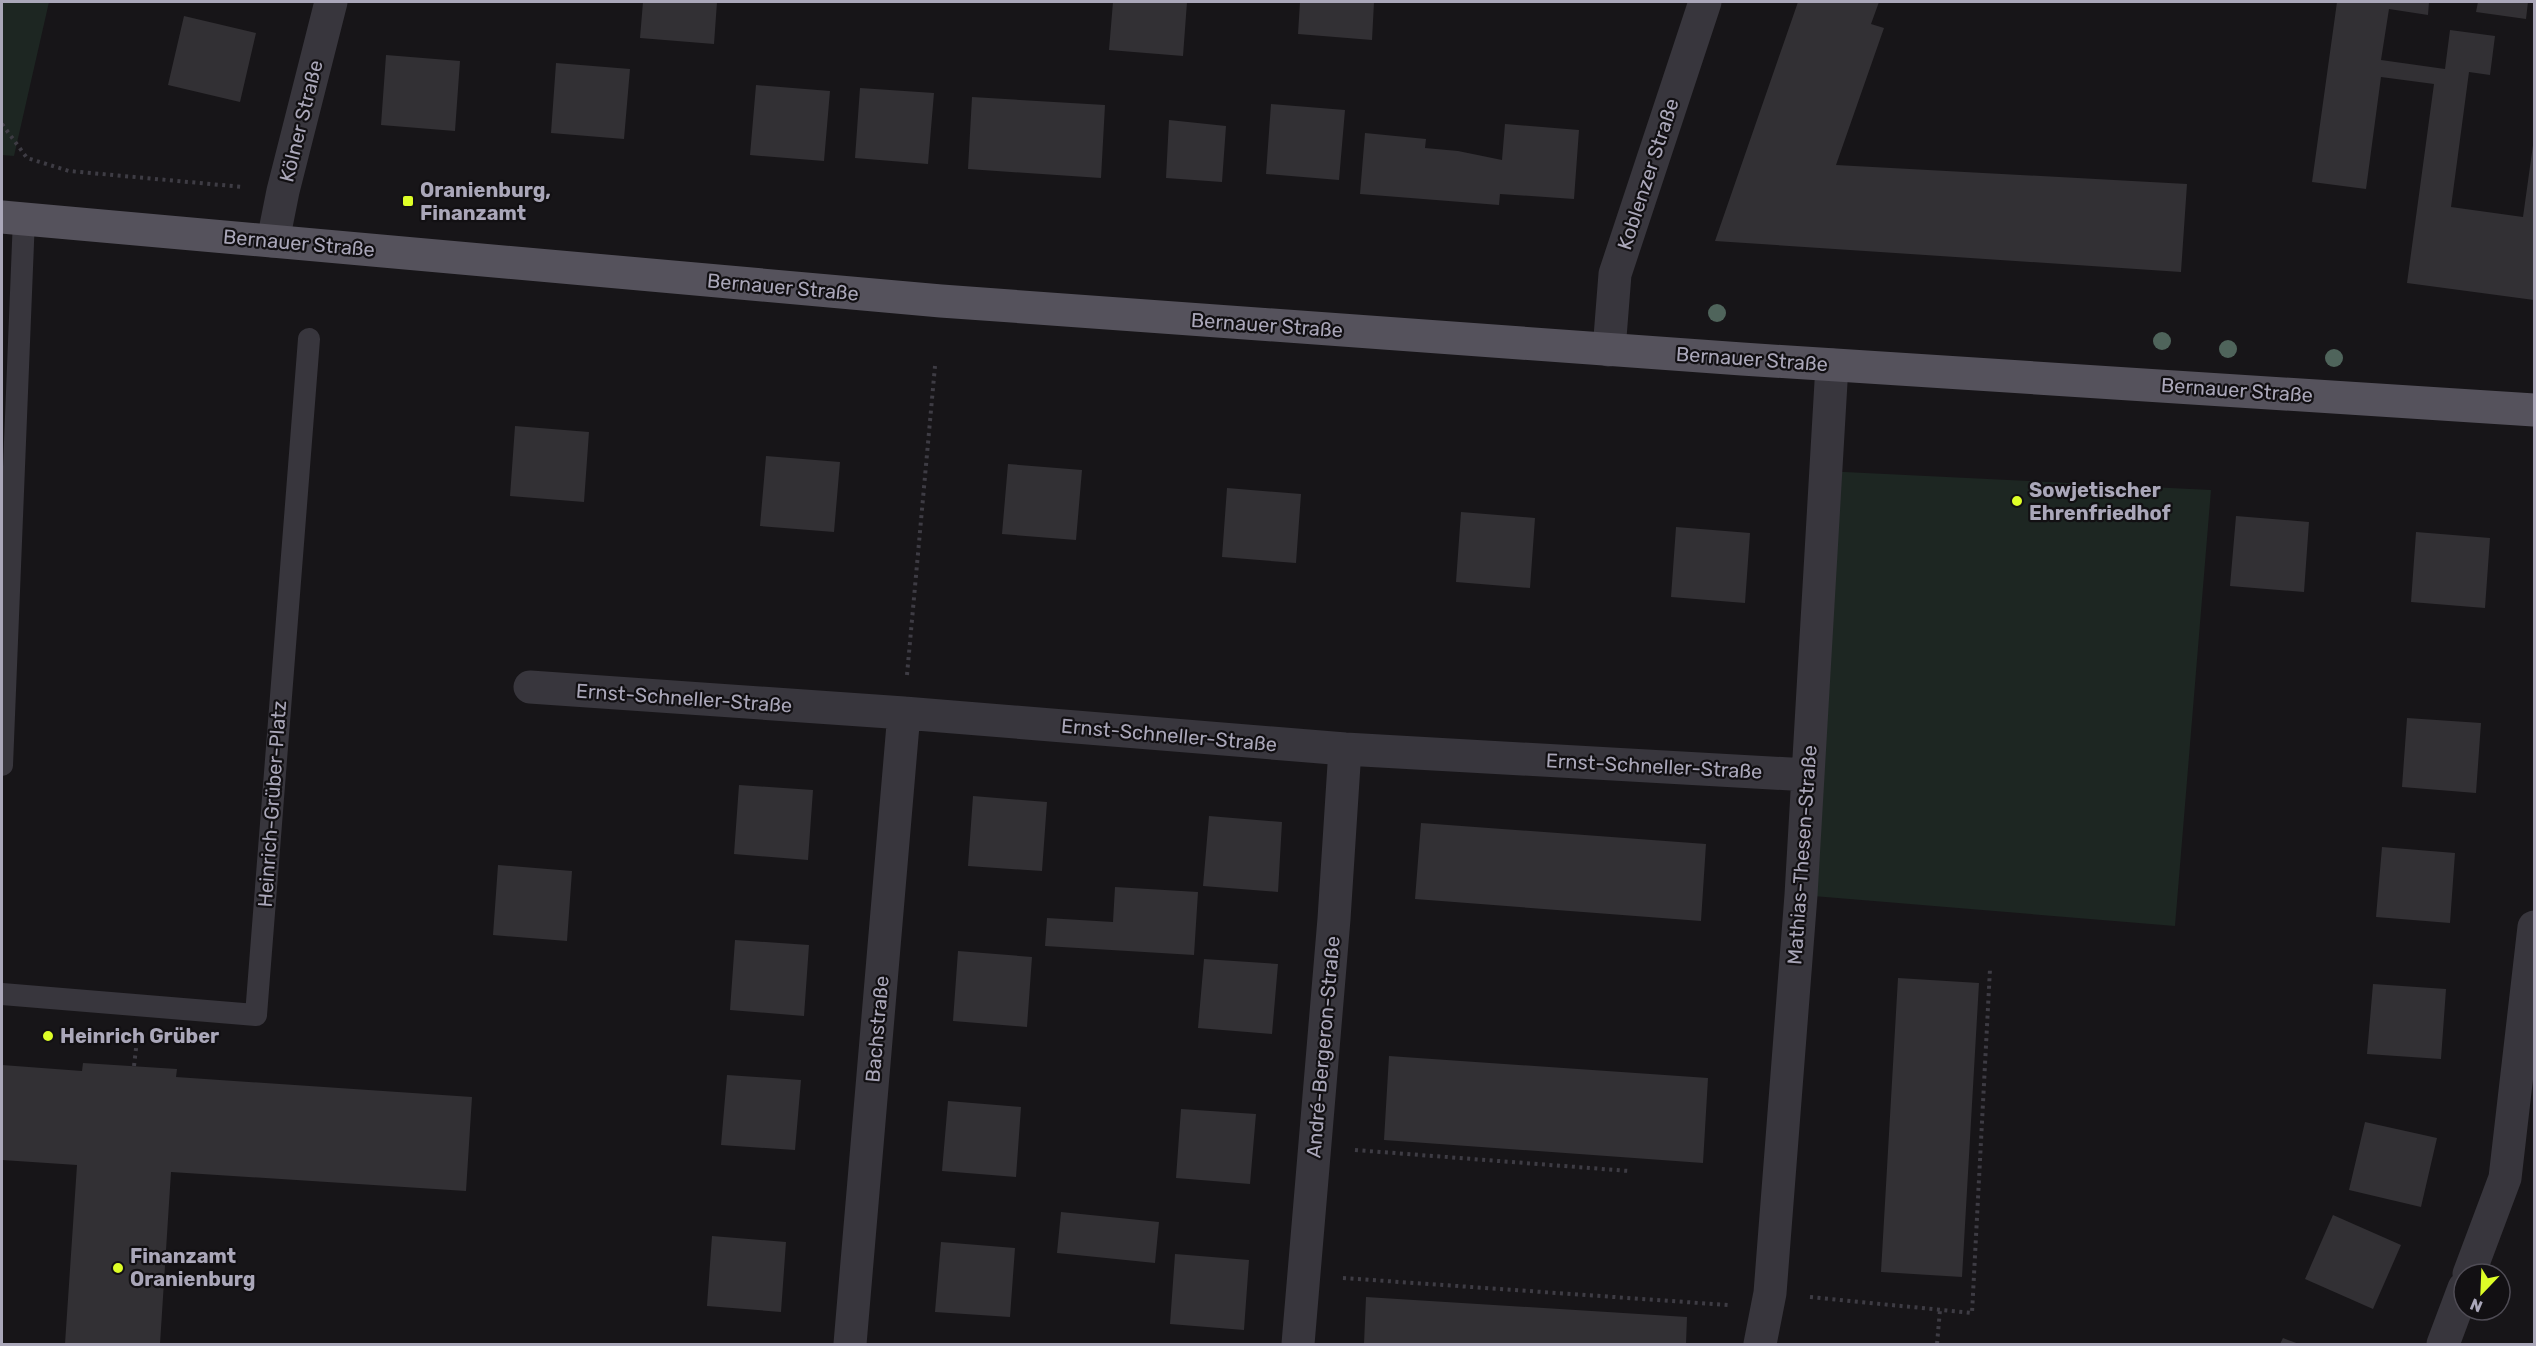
<svg xmlns="http://www.w3.org/2000/svg" width="2536" height="1346" font-family="Rubik,sans-serif">
<style>
.green{fill:#1d2622}
.building{fill:#323034}
.lines{fill:none;stroke-linecap:round;stroke-linejoin:round}
.path{stroke:#3e3c44;stroke-width:4;stroke-dasharray:3 4.5;stroke-linecap:butt}
.lane{stroke:#38363d;stroke-width:22}
.street{stroke:#38363d;stroke-width:33}
.primary{stroke:#55525c;stroke-width:33}
.tree{fill:#4f645b}
.poi-dot{fill:#defe27;stroke:#121013;stroke-width:2}
.labels{text-anchor:middle;dominant-baseline:central;stroke-width:4.5;stroke-linejoin:round;paint-order:stroke}
.street-label{font-size:20px;fill:#aaa7b9;stroke:#121013}
.poi-label{font-size:20px;font-weight:bold;fill:#aaa7b9;stroke:#121013;text-anchor:start}
</style>
<rect width="100%" height="100%" fill="#171518"/>
<path class="green" d="M2 2H49L14 156 2 155Z
M1824 471 2211 490 2175 926 1801 895Z"/>
<path class="building" d="M643 2H717L714 44 640 38Z
M1113 2H1187L1183 56 1109 50Z
M1300 2H1374L1372 40 1298 34Z
M1798 2H1879L1871 24 1884 28 1836 165 2187 184 2181 272 1715 241Z
M2337 2H2429L2428 15 2389 9 2381 60 2445 69 2450 30 2495 36 2490 75 2469 72 2451 207 2523 217 2534 138V300L2407 283 2434 84 2381 77 2366 189 2312 182Z
M2478 2H2528L2526 19 2476 12Z
M184 16 256 33 240 102 168 85Z
M386 55 460 61 455 131 381 125Z
M556 63 630 69 624 139 551 133Z
M756 85 830 91 824 161 750 155Z
M860 88 934 93 928 164 855 158Z
M972 97 1105 105 1101 178 968 169Z
M1271 104 1345 110 1339 180 1266 174Z
M1169 120 1226 126 1222 182 1166 178Z
M1505 124 1579 130 1574 199 1500 194 1499 205 1360 194 1365 133 1426 139 1425 148 1458 151 1502 160Z
M515 426 589 432 584 502 510 496Z
M766 456 840 462 834 532 760 526Z
M1008 464 1082 470 1076 540 1002 534Z
M1227 488 1301 494 1296 563 1222 557Z
M1461 512 1535 518 1530 588 1456 582Z
M2236 516 2309 522 2304 592 2230 586Z
M1676 527 1750 533 1745 603 1671 597Z
M2416 532 2490 538 2485 608 2411 602Z
M2407 718 2481 723 2476 793 2402 787Z
M739 785 813 790 808 860 734 854Z
M973 796 1047 802 1042 871 968 866Z
M1209 816 1282 822 1278 892 1203 886Z
M1421 823 1706 844 1701 921 1415 899Z
M2382 847 2455 853 2450 923 2376 917Z
M498 865 572 871 567 941 493 935Z
M1115 887 1198 892 1194 955 1045 946 1047 918 1113 922Z
M735 940 809 945 804 1016 730 1010Z
M958 951 1032 957 1027 1027 953 1021Z
M1204 959 1278 964 1272 1034 1198 1028Z
M1898 978 1979 983 1962 1277 1881 1272Z
M2373 984 2446 989 2441 1059 2367 1054Z
M1389 1056 1708 1078 1703 1163 1384 1140Z
M83 1063 177 1069 176 1077 472 1097 466 1191 171 1172 160 1344H65L77 1165 2 1160V1065L82 1071Z
M727 1075 801 1080 795 1150 721 1145Z
M948 1101 1021 1107 1016 1177 942 1171Z
M1181 1109 1256 1114 1250 1184 1176 1178Z
M2365 1122 2437 1138 2421 1207 2349 1190Z
M1061 1212 1159 1222 1155 1263 1057 1253Z
M2333 1215 2401 1245 2373 1309 2305 1279Z
M712 1236 786 1242 781 1312 707 1306Z
M941 1242 1015 1248 1010 1317 935 1312Z
M1175 1254 1249 1260 1244 1330 1170 1324Z
M1366 1297 1687 1317 1686 1344H1364Z
M2283 1338 2299 1344H2280Z"/>
<g class="lines">
<path class="path" d="M2 124 27 158 69 171 243 187
M907 675 935 366
M134 1066 137 1040
M1355 1150 1629 1171
M1343 1278 1728 1305
M1810 1297 1972 1313 1990 969
M1937 1344 1940 1310"/>
<path class="lane" d="M2 765 24 218
M2 994 256 1015 309 339"/>
<path class="street" d="M273 241 283 191 331 2
M1609 350 1615 274 1705 2
M530 687 904 713 1345 749 1808 775
M2469 1274 2505 1178 2534 927
M850 1344 904 713
M1298 1344 1334 919 1345 749
M1760 1344 1770 1293 1801 895 1832 365
M2443 1344 2464 1288"/>
<path class="primary" d="M2 217 941 301 1742 359 2534 410"/>
</g>
<g class="tree">
<circle cx="1717" cy="313" r="9"/>
<circle cx="2162" cy="341" r="9"/>
<circle cx="2228" cy="349" r="9"/>
<circle cx="2334" cy="358" r="9"/>
</g>
<g class="poi-dot">
<rect x="402" y="195" width="12" height="12" rx="3"/>
<circle cx="2017" cy="501" r="6"/>
<circle cx="48" cy="1036" r="6"/>
<circle cx="118" cy="1268" r="6"/>
</g>
<g class="labels">
<g class="street-label">
<text transform="translate(301 121) rotate(-76)">Kölner Straße</text>
<text transform="translate(1648 174) rotate(-72)">Koblenzer Straße</text>
<text transform="translate(299 243) rotate(5)">Bernauer Straße</text>
<text transform="translate(783 287) rotate(5)">Bernauer Straße</text>
<text transform="translate(1267 325) rotate(4)">Bernauer Straße</text>
<text transform="translate(1752 359) rotate(4)">Bernauer Straße</text>
<text transform="translate(2237 390) rotate(4)">Bernauer Straße</text>
<text transform="translate(684 698) rotate(4)">Ernst-Schneller-Straße</text>
<text transform="translate(1169 735) rotate(5)">Ernst-Schneller-Straße</text>
<text transform="translate(1654 766) rotate(3)">Ernst-Schneller-Straße</text>
<text transform="translate(272 804) rotate(-86)">Heinrich-Grüber-Platz</text>
<text transform="translate(1802 855) rotate(-86)">Mathias-Thesen-Straße</text>
<text transform="translate(877 1029) rotate(-85)">Bachstraße</text>
<text transform="translate(1323 1047) rotate(-85)">André-Bergeron-Straße</text>
</g>
<g class="poi-label">
<text x="420" y="190">Oranienburg,<tspan x="420" dy="23">Finanzamt</tspan></text>
<text x="2029" y="490">Sowjetischer<tspan x="2029" dy="23">Ehrenfriedhof</tspan></text>
<text x="60" y="1036">Heinrich Grüber</text>
<text x="130" y="1256">Finanzamt<tspan x="130" dy="23">Oranienburg</tspan></text>
</g>
</g>
<rect width="2536" height="1346" fill="none" stroke="#aaa7b9" stroke-width="6"/>
<g transform="translate(2482 1292) rotate(203)"><circle r="28" fill="#121013" stroke="#4f4c55" stroke-width="1.5"/>
<path d="M0-4.5L10 22L0 15L-10 22Z" fill="#defe27"/>
<text y="-9" font-size="16" font-weight="bold" text-anchor="middle" fill="#aaa7b9">N</text>
</g>
</svg>
